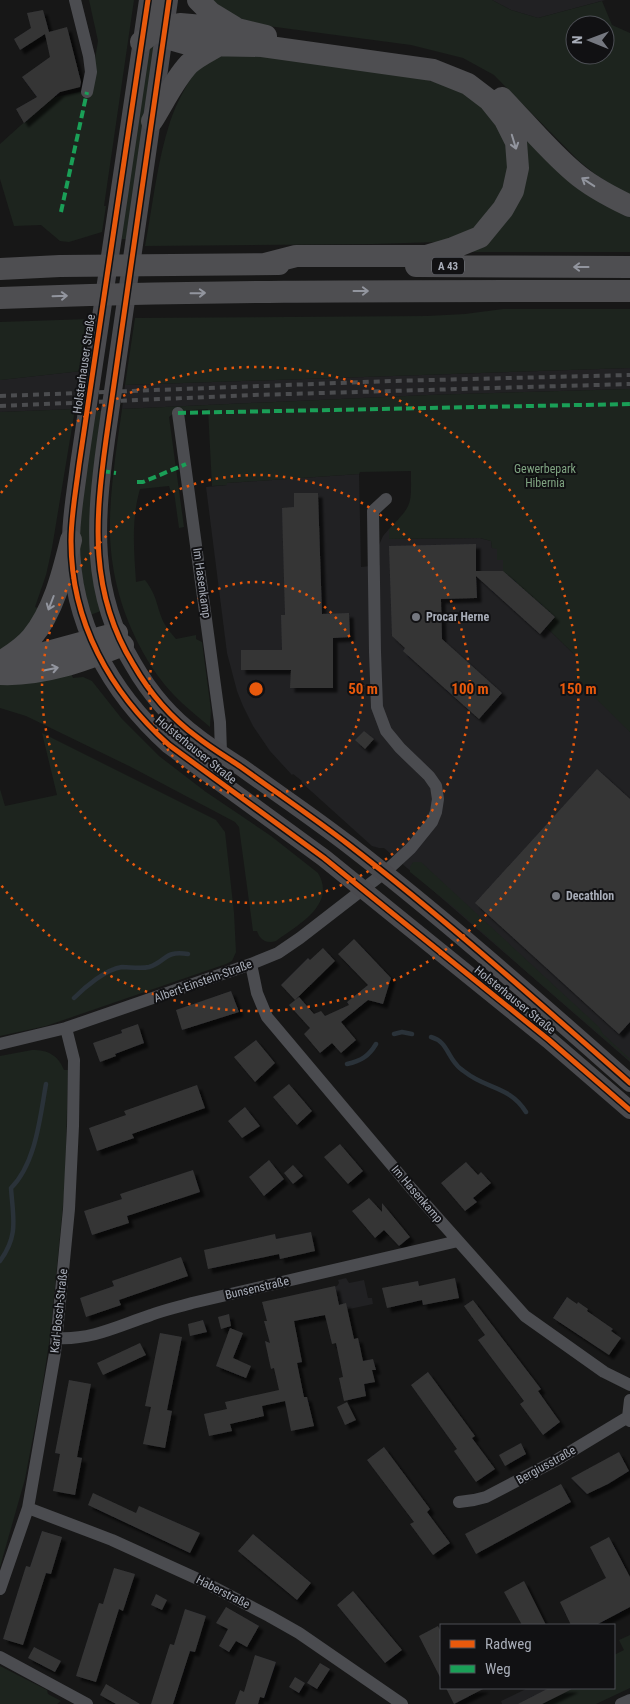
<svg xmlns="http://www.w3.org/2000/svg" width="630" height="1704" font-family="'Roboto Condensed',sans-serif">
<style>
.built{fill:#212123}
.green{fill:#1d241e;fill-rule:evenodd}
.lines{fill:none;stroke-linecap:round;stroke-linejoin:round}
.stream{stroke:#2a3239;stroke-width:4.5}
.building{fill:#353536;filter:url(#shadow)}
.street{stroke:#4b4c50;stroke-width:12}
.secondary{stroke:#4a4a4e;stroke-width:18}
.highway{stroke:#4e4e51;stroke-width:22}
.rail{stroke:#4b4c4f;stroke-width:4;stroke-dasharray:6 5;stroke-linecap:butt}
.quiet{stroke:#1a9f57;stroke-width:4;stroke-dasharray:8 4;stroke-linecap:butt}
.cycleway-casing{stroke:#111113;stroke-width:8}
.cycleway{stroke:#e8590c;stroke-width:5}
.oneway{stroke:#92959e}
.ring{fill:none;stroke:#e8590c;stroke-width:2.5;stroke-dasharray:2.5 5}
.poi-dot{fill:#757880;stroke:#111113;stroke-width:2}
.labels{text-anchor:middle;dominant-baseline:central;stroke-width:4;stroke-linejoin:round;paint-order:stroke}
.shield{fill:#111113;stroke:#7b7e86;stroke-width:1}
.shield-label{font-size:11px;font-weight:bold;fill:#a8adb8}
.street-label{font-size:12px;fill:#a8adb8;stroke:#111113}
.park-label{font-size:12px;fill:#7fa381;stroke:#111113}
.poi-label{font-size:12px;font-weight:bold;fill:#a8adb8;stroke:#111113;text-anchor:start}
.centre{fill:#e8590c;stroke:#111113;stroke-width:2.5}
.ring-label{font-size:15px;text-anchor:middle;font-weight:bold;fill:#e8590c;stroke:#111113;stroke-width:4;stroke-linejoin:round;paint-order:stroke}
</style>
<defs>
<filter id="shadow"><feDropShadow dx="4.5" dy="4.5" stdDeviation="1" flood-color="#0009"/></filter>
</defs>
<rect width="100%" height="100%" fill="#171717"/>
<path class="built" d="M492 0H605L538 18 511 10Z
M630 368V389L428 395 122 409 125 385Z
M81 371 75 409 0 412V380Z
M359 474 361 567 380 565 379 545 383 536 389 529V539L480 538 491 541 492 548H497L503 560 555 617 546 627 576 656 630 732V1062L384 848H379L372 846 301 782 302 781 293 774 292 775 270 751 253 726 243 706 237 691 227 653 206 487 227 485V483Z
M346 1278 349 1283 364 1280 368 1298H372L373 1304 340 1311 322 1289 337 1286 339 1283 338 1280Z
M528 1688H574L542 1704H502L501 1701Z"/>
<path class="green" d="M89 0H134L104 206H106L102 232 69 242 60 241 41 225 14 226 0 179V144L51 98 83 91 95 59 98 41Z
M211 0H492L511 10 538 18 602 1 612 25 630 33V197L595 174 579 161 494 75 463 58 411 45 268 26 238 18ZM575 25H605V55H575Z
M156 46 127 239H118L149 47Z
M234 52 412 76 456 88 487 110 506 140 509 164 502 196 473 229 439 242 373 244 145 246C153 204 157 162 170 122 177 101 188 82 200 64Z
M522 135 630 215V252H466L490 238Z
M503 309H630V368L125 385 135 318 427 316 465 314Z
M89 319 81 371 0 380V322Z
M630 389V732L576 679V656L546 627 555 617 503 571V560H497V549L492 548 491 541 480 538 389 539V529C413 504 411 506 411 471L360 472 359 474 227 483V485L212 486 208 409 176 411 169 417 184 527 179 528 174 492H171L169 486 140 489C131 520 134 550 136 582L145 580C158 597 156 606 164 623 167 629 172 634 176 639L196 635V639L202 642 211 710 210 727C192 712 172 696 158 676 126 631 108 575 110 519 111 482 117 445 122 409L428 395Z
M75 409 52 548 46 575 35 607 42 610 35 622 0 652V412Z
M94 411H103C96 464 86 516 92 569 94 583 98 597 101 611L90 615C86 595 80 574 80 554 78 507 88 458 94 411Z
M70 671 73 678 83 677 92 681 122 719 159 756 206 792 271 836 318 873C337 905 297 925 276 941 266 944 260 940 257 931H253L239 827 235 822 131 767 26 716 0 708V681Z
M42 733 216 820 225 832 234 913 236 952 232 961 226 964 46 1026 0 1036V789L5 806 57 795Z
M413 862H421L599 1027 603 1034 630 1059V1061L528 973 457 910 410 872V867Z
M32 1050C48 1050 58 1055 64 1070H68L65 1185 50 1337 41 1395 25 1479 0 1567V1056Z
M630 1635V1688L596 1704H542L574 1688H614V1655L624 1650 619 1640Z
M0 1666 47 1690 48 1694 61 1701 57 1704H0Z"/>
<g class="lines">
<path class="stream" d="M74 998C85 987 106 969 122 967 130 967 141 969 149 967 166 962 164 950 188 954
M394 1034 402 1032 412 1034
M431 1037C446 1041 447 1054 456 1064 458 1067 462 1070 465 1072 486 1089 510 1086 526 1112
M347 1064C361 1061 369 1056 376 1044
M0 1261C19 1235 13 1218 11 1188 36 1163 40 1117 46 1084"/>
</g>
<path class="building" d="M43 10 49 32 67 27 81 82 80 87 60 92 24 123 16 109 37 97 22 77 50 57 45 34 20 50 14 39 31 28 27 13Z
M294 493H318L322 614 349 613 350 637 333 638V688H290L291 670H241V650H282L281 615H285L282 508 294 507Z
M476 544V571H503L555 617 540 634 476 576 477 598 441 599 442 639 502 693 479 719 403 651 405 648 392 636 389 546Z
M364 731 374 739 365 749 355 740Z
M597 769 630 799V1022L619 1034 475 903Z
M354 939 391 978 383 1004 368 1000 341 1022 356 1040 341 1053 332 1043 320 1053 304 1034 310 1028 289 1005 299 997 314 1014 321 1011 325 1016 349 1005 347 1002 368 985 338 954Z
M323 948 335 961 295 1000 281 985 308 958 310 960Z
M231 991 239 1012 182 1030 176 1010Z
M138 1024 144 1043 115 1054 116 1056 100 1062 93 1043 122 1033 121 1030Z
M256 1040 275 1063 255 1082 234 1057Z
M289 1084 312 1111 297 1125 273 1097Z
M197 1085 205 1108 132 1134 134 1138 97 1151 89 1128 126 1115 124 1111Z
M245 1107 260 1126 242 1138 228 1121Z
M340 1144 363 1171 348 1184 324 1157Z
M269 1160 284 1179 264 1196 249 1177Z
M466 1162 478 1175 481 1172 491 1183 473 1198 477 1202 465 1211 441 1183Z
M293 1165 303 1176 293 1184 284 1173Z
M193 1170 200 1192 127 1216 129 1223 92 1235 84 1211 122 1199 120 1194Z
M369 1198 382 1212V1203L410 1237 399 1246 384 1230 375 1238 352 1211Z
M311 1232 315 1251 280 1259 279 1254 208 1269 204 1250 275 1234 276 1239Z
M181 1257 188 1276 119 1300 121 1305 86 1317 80 1298 114 1286 112 1281Z
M455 1278 459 1298 423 1305 422 1300 387 1308 382 1288 418 1281 419 1286Z
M335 1286 339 1305 346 1303 354 1339 358 1338 363 1361 373 1359 376 1370H372L375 1382 364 1384 366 1396 344 1401 339 1378 343 1377 336 1343 332 1344 325 1315 294 1321 302 1362 297 1363 304 1397H307L314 1426 291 1431 285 1401 262 1406 264 1416 230 1424 232 1431 209 1436 204 1414 227 1409 225 1402 279 1390 274 1368 271 1369 266 1346 265 1341 270 1343 264 1321H267L262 1302Z
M567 1297 577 1304 578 1302 588 1309 587 1311 613 1329 611 1331 621 1338 609 1355 553 1318Z
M473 1300 541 1389 538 1391 560 1422 543 1435 520 1404 524 1401 478 1340 485 1335 464 1306Z
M229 1314 231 1326 221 1329 218 1317Z
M203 1320 207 1332 190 1336 188 1324Z
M230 1328 243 1333 233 1358 251 1366 246 1378 216 1366Z
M160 1333 182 1337 167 1410 172 1411 165 1448 143 1444 151 1407 145 1406Z
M140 1343 146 1355 103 1375 97 1363Z
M428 1372 475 1436 472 1438 495 1469 476 1482 454 1451 457 1449 411 1385Z
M69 1380 91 1384 77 1457 82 1458 75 1495 53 1491 60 1454 55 1453Z
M347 1402 356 1420 345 1425 337 1407Z
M521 1443 526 1454 505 1466 499 1455Z
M384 1447 430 1509 427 1512 450 1543 433 1555 410 1524 414 1522 367 1460Z
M619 1452 629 1471 608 1484 587 1494 571 1478Z
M561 1484 571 1502 476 1554 465 1534Z
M93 1493 136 1513 139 1506 200 1533 190 1553 88 1505Z
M42 1531 62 1537 51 1574 46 1573 23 1645 3 1639 26 1566 30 1567Z
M253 1534 311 1583 297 1600 238 1551Z
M609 1537 630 1577V1607L596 1625H571L560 1602 606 1578 590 1547Z
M114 1568 135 1574 123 1611 119 1609 96 1682 76 1676 99 1603 103 1604Z
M524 1581 546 1625H522L504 1592Z
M353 1591 402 1650 385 1663 337 1605Z
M156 1594 167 1600 162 1610 151 1605Z
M226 1607 259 1626 247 1647 236 1641 229 1652 219 1646 228 1629 216 1623Z
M185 1609 206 1616 195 1652 190 1651 173 1704H151L170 1644 174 1645Z
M438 1626 441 1632V1679L419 1636Z
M34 1647 61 1661 55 1672 28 1658Z
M255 1655 276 1662 264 1698 260 1697 258 1704H235L240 1690 244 1692Z
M320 1663 330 1669 317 1689 307 1683Z
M295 1677 305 1683 299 1693 289 1687Z
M106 1684 140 1704H116L100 1695Z
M446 1688H485L454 1704Z
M549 1688H574L542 1704H518Z"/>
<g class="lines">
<path class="street" d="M75 0 89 56 91 72 87 92
M178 413 220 722 221 753
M251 964 257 993 267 1017 411 1188 525 1316 604 1372 630 1385
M0 1044 66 1028 251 964 278 953 300 938 384 873 411 848 432 822 436 812 438 799 436 786 429 776 400 748 386 731 377 707 375 652 373 511 386 499
M57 1338C92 1340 118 1326 151 1315 164 1310 178 1307 192 1303L458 1241
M630 1400 628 1417 630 1421
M459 1502 474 1500 486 1497 555 1461 628 1417
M28 1508 112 1540 200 1580 269 1616 299 1633 402 1704
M0 1589 28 1508 55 1353 69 1209 73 1126 74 1060 66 1028
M0 1657 87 1704
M621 1704 630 1700"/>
<path class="secondary" d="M148 0 79 465C76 490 71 516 71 541 71 622 110 692 169 745L324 858 549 1040 630 1110
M169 0 106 440C95 520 89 592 133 664 149 692 171 718 197 737 211 748 226 757 241 767 277 793 314 818 349 845 446 920 538 1002 630 1083"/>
<path class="highway" d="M157 0V15L161 33 173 40 187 44 199 45 262 46 433 70 468 84 489 100 505 120 516 142 518 168 513 191 503 209 480 237 453 248 426 256H296L265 264
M198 0 211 13 234 27
M141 42 150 35 165 27 180 24 237 29 266 36
M502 98C526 123 548 150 574 172 590 186 611 197 630 206
M152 121C164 102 174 80 189 64 198 56 209 51 219 45
M416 266 630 267
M0 269 60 266 279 264
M0 298C210 290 420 291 630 291
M9 660 40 654 117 633
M2 661C13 654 24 647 32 637 54 610 63 572 71 540
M0 674C43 676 83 661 123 645"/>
<path class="rail" d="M0 396 391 381 630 375
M0 406 254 395 630 384"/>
<path class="quiet" d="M61 212 87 92
M178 413 630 404
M102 471 116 473
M137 482H143L186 464"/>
<defs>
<path id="cycleway" d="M148 0 79 465C76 490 71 516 71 541 71 622 110 692 169 745L324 858 549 1040 630 1110
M169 0 106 440C95 520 89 592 133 664 149 692 171 718 197 737 211 748 226 757 241 767 277 793 314 818 349 845 446 920 538 1002 630 1083"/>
</defs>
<use href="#cycleway" class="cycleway-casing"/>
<use href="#cycleway" class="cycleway"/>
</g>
<defs><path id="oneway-shaft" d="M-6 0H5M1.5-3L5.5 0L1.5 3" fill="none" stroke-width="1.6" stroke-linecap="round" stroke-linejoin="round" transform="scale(1.25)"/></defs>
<g class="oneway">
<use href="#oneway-shaft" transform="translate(514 142) rotate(73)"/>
<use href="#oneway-shaft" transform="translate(588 182) rotate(-147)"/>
<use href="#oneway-shaft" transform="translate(581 267) rotate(180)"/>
<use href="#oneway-shaft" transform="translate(361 291)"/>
<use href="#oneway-shaft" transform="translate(198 293) rotate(-1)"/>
<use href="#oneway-shaft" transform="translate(60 296) rotate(-2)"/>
<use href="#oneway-shaft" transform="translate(51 603) rotate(111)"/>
<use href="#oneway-shaft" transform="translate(51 669) rotate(-12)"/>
</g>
<g class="ring">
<circle cx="256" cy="689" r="107"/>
<circle cx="256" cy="689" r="214"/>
<path d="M1 493A322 322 0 1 1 1 885"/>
</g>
<g class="poi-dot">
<circle cx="416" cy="617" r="5"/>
<circle cx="556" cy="896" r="5"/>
</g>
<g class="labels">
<rect class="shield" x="432" y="257.5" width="32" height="17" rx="4"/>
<g class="shield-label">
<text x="448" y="266">A 43</text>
</g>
<g class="street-label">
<text transform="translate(84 364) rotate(-82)">Holsterhauser Straße</text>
<text transform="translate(202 583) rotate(82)">Im Hasenkamp</text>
<text transform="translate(196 750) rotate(39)">Holsterhauser Straße</text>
<text transform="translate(203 981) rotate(-20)">Albert-Einstein-Straße</text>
<text transform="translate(515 1000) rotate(39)">Holsterhauser Straße</text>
<text transform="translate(417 1194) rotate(49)">Im Hasenkamp</text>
<text transform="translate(257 1288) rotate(-13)">Bunsenstraße</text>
<text transform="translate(59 1311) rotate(-84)">Karl-Bosch-Straße</text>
<text transform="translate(546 1465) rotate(-29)">Bergiusstraße</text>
<text transform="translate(223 1592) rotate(27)">Haberstraße</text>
</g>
<g class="park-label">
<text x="545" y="469">Gewerbepark<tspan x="545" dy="14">Hibernia</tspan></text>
</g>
<g class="poi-label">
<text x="426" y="617">Procar Herne</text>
<text x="566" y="896">Decathlon</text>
</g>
</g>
<circle cx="256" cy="689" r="8" class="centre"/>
<g class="ring-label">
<text x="363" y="694">50 m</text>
<text x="470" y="694">100 m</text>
<text x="578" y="694">150 m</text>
</g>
<rect x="440" y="1624" width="175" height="65" fill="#111113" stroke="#4d4f55"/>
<rect x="450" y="1640" width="25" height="8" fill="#e8590c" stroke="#4d4f55"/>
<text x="485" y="1649" font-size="15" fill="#a8adb8">Radweg</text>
<rect x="450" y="1665" width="25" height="8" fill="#1a9f57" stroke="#4d4f55"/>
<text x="485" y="1674" font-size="15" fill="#a8adb8">Weg</text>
<g transform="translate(590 40) rotate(271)"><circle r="24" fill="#111113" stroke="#4d4f55"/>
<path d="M0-4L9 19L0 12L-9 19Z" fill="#757880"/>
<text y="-8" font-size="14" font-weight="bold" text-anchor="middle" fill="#a8adb8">N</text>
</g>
</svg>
